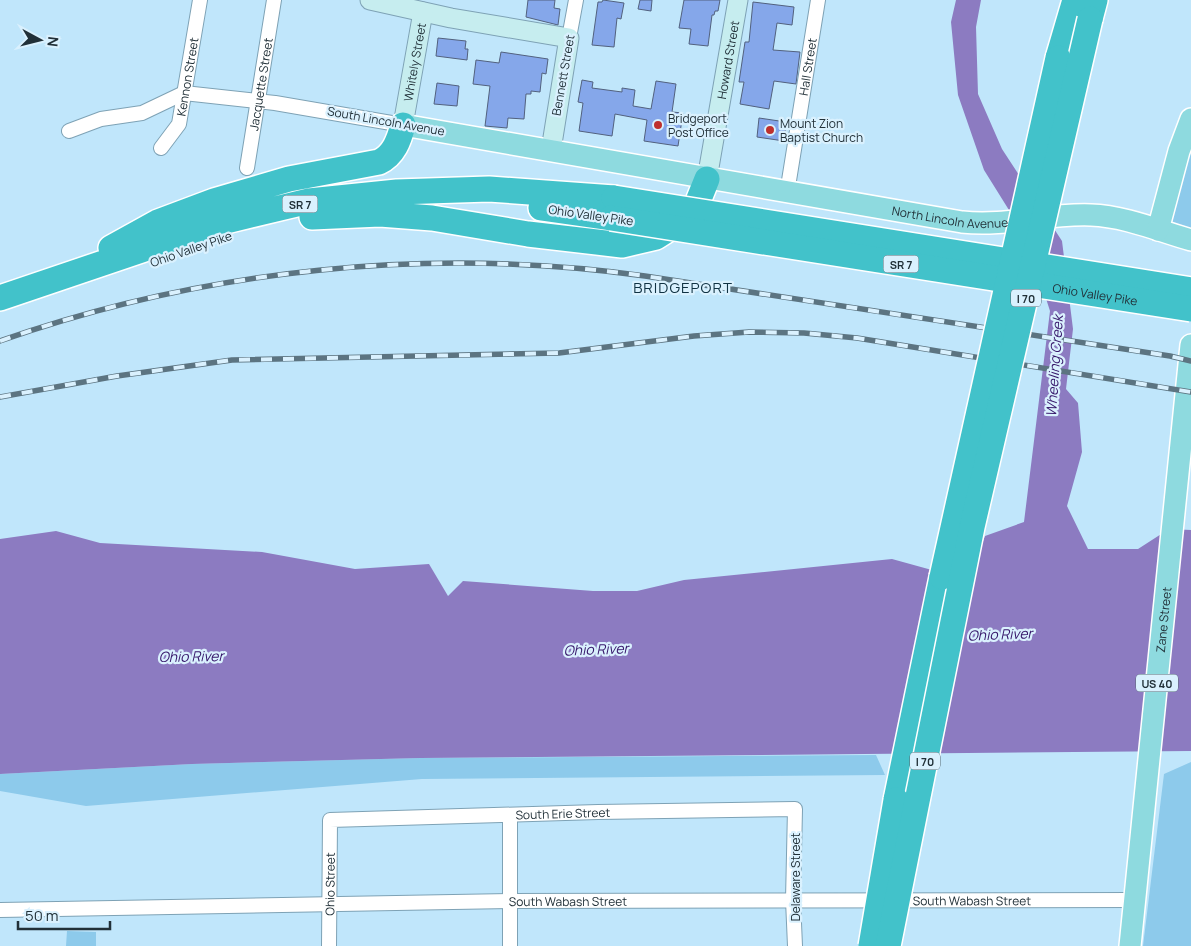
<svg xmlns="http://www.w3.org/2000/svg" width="1191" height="946" font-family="Manrope,sans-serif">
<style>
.green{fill:#8dcaeb}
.water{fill:#8c7bc1}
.building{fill:#85a7ea;stroke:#52617e}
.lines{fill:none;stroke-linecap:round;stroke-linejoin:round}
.street-casing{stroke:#7ea2b5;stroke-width:16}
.secondary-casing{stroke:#7ea2b5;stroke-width:21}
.primary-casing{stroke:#fff;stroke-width:24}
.highway-casing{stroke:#fff;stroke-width:28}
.street{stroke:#fff;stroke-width:14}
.secondary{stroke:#c6edef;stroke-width:19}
.primary{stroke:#8edadf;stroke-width:21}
.highway{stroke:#42c2ca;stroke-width:25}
.rail-casing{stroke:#5c7481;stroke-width:5.5}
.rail{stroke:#daf1fe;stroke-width:4;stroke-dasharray:11;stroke-linecap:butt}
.highway-bridge-casing{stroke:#fff;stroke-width:28;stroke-linecap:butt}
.highway-bridge{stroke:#42c2ca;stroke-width:25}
.poi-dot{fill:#be302e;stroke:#daf1fe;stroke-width:2}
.labels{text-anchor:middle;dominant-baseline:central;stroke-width:4.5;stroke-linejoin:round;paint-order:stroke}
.shield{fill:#daf1fe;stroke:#586a73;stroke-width:1}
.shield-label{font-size:11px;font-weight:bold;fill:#213038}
.street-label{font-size:12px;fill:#213038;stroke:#daf1fe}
.poi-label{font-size:12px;fill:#213038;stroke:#daf1fe;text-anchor:start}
.water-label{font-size:14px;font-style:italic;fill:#351569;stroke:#daf1fe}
.quarter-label{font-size:15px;letter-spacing:1px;fill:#103243;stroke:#daf1fe}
</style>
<rect width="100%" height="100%" fill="#c0e6fb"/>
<path class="green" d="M1191 119V240L1158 230Z
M876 755 885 775 422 779 86 806 0 791V774L192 764 420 758Z
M1191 762V946H1143L1164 774Z
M67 931 96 932V946H66Z"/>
<path class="water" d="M956 0H981L976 27 978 94 1002 149 1062 241 1073 329 1066 389 1078 403 1082 452 1067 506 1088 549H1138L1169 529 1191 530V751L420 758 192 764 0 774V539L56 531 100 543 262 552 355 569 429 564 448 596 463 581 593 591H637L684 580 892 559 968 580 985 536 1024 522 1050 311 1027 239 984 170 958 95 951 22Z"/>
<path class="building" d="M528 0H555L554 8 560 9 558 25 526 17Z
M603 0 624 3 621 19 617 18 614 47 592 45 598 2H602Z
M640 0H652L651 11 638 9Z
M684 0H720L718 11H715L714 15H712L708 46 689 44 691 29 679 28Z
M753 2 794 7 792 25 777 23 773 50 800 52 796 84 774 81 769 109 740 104 744 82H739L745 42H749Z
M438 38 466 41 465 49H468L467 60 436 56Z
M501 52 548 59 546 74 542 73 540 92 531 91V94H526L524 119 508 118 507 128 485 126 490 86 473 84 476 60 499 63Z
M582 80 593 82 592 88 622 92V88L635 90 633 106 651 109 656 81 676 84 672 112 683 113 678 146 644 141 647 120 615 114 612 136 579 131 583 103 578 102Z
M437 83 459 86 457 106 434 104Z
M759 118 786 122 784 141 757 137Z"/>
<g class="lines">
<defs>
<g id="street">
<path d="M569 38 576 0"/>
<path d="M69 131 101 119 142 113 184 93 275 103 403 125"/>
<path id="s1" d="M161 148 179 124 200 0"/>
<path id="s2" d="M247 168 274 0"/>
<path id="s3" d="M787 193 818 0"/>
<path d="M510 815V946"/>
<path id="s4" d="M0 910 510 901 1136 900"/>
<path id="s5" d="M329 946 330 820 598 812 795 809 793 900 795 946"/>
</g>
<g id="secondary">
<path d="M370 0 451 18 569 38 551 150"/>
<path id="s6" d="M403 125 423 12"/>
<path id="s7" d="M707 179 738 0"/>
</g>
<g id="primary">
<path id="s8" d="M403 125 962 222C1006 227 1048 213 1091 215 1124 216 1160 231 1191 240"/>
<path d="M1158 230 1179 151 1191 119"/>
<path id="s9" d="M1130 946 1191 345"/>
</g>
<path id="highway" d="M1090 19 1095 0
M1058 58 1075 0
M541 208 611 218
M312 217 380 214 432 218 528 234 622 245 656 237 678 223 697 204 707 179
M111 248 158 222 214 201 289 179 379 162C394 155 399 140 403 125
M0 298 230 220 309 201 397 192 489 189 614 198
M896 800 942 577"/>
</defs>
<use href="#street" class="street-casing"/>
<use href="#secondary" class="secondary-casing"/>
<use href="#primary" class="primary-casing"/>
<use href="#highway" class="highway-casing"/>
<use href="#street" class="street"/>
<use href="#secondary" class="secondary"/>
<use href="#primary" class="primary"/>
<use href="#highway" class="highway"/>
<defs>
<path id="rail" d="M0 341C205 269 430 246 645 276L1170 356 1191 361
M0 397 117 376 232 360 559 353 694 336 749 332 804 333 857 338 1191 392"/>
</defs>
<use href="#rail" class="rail-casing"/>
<use href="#rail" class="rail"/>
<defs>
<g id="highway-bridge">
<path d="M614 198 1191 290"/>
<path id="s10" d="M611 218 1191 309"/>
<path d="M942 577 1058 58"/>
<path d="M871 946 896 800"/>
<path d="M888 946 972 527 1090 19"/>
</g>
</defs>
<use href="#highway-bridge" class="highway-bridge-casing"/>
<use href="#highway-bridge" class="highway-bridge"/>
</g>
<g class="poi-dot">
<circle cx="658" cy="125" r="5"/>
<circle cx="770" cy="130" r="5"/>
</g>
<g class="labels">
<g class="shield">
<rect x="282.5" y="195.5" width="35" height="17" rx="4"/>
<rect x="883.5" y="255.5" width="35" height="17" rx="4"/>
<rect x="1011" y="289.5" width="30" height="17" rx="4"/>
<rect x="1136" y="674.5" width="42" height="17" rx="4"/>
<rect x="910" y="752.5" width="30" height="17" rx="4"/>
</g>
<g class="shield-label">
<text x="300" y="204">SR 7</text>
<text x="901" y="264">SR 7</text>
<text x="1026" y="298">I 70</text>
<text x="1157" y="683">US 40</text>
<text x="925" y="761">I 70</text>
</g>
<g class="street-label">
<text stroke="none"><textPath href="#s7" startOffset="121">Howard Street</textPath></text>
<text stroke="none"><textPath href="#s6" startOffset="64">Whitely Street</textPath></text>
<text stroke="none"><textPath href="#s3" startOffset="128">Hall Street</textPath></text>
<text transform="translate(563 75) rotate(-80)">Bennett Street</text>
<text stroke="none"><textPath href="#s1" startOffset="78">Kennon Street</textPath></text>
<text stroke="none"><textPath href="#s2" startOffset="85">Jacquette Street</textPath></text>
<text transform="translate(386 121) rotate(10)">South Lincoln Avenue</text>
<text transform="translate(591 215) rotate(8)">Ohio Valley Pike</text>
<text stroke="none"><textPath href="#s8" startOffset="555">North Lincoln Avenue</textPath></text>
<text transform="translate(191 249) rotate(-19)">Ohio Valley Pike</text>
<text stroke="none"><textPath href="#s10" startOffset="490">Ohio Valley Pike</textPath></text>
<text stroke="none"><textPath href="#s9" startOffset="328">Zane Street</textPath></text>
<text stroke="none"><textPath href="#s5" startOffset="359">South Erie Street</textPath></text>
<text transform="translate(795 877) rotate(-90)">Delaware Street</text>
<text stroke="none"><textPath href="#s5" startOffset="62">Ohio Street</textPath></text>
<text stroke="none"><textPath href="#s4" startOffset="972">South Wabash Street</textPath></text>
<text stroke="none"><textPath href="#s4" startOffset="568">South Wabash Street</textPath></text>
</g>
<g class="poi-label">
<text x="668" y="118">Bridgeport<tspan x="668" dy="14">Post Office</tspan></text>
<text x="780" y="123">Mount Zion<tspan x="780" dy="14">Baptist Church</tspan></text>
</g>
<g class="water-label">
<text transform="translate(1054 366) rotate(-86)">Wheeling Creek</text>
<text transform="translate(1000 634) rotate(-2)">Ohio River</text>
<text transform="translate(596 649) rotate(-2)">Ohio River</text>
<text transform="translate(191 656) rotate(-1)">Ohio River</text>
</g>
<g class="quarter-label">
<text x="683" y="287">BRIDGEPORT</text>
</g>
</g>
<g transform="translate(40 40) rotate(97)" stroke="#daf1fe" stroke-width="4" paint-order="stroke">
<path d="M0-4L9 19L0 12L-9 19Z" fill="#213038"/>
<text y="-8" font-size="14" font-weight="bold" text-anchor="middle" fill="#213038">N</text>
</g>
<path d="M18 921v8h92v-8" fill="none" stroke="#213038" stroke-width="2.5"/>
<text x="25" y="921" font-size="15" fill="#213038" stroke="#daf1fe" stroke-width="4" paint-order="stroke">50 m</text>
</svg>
